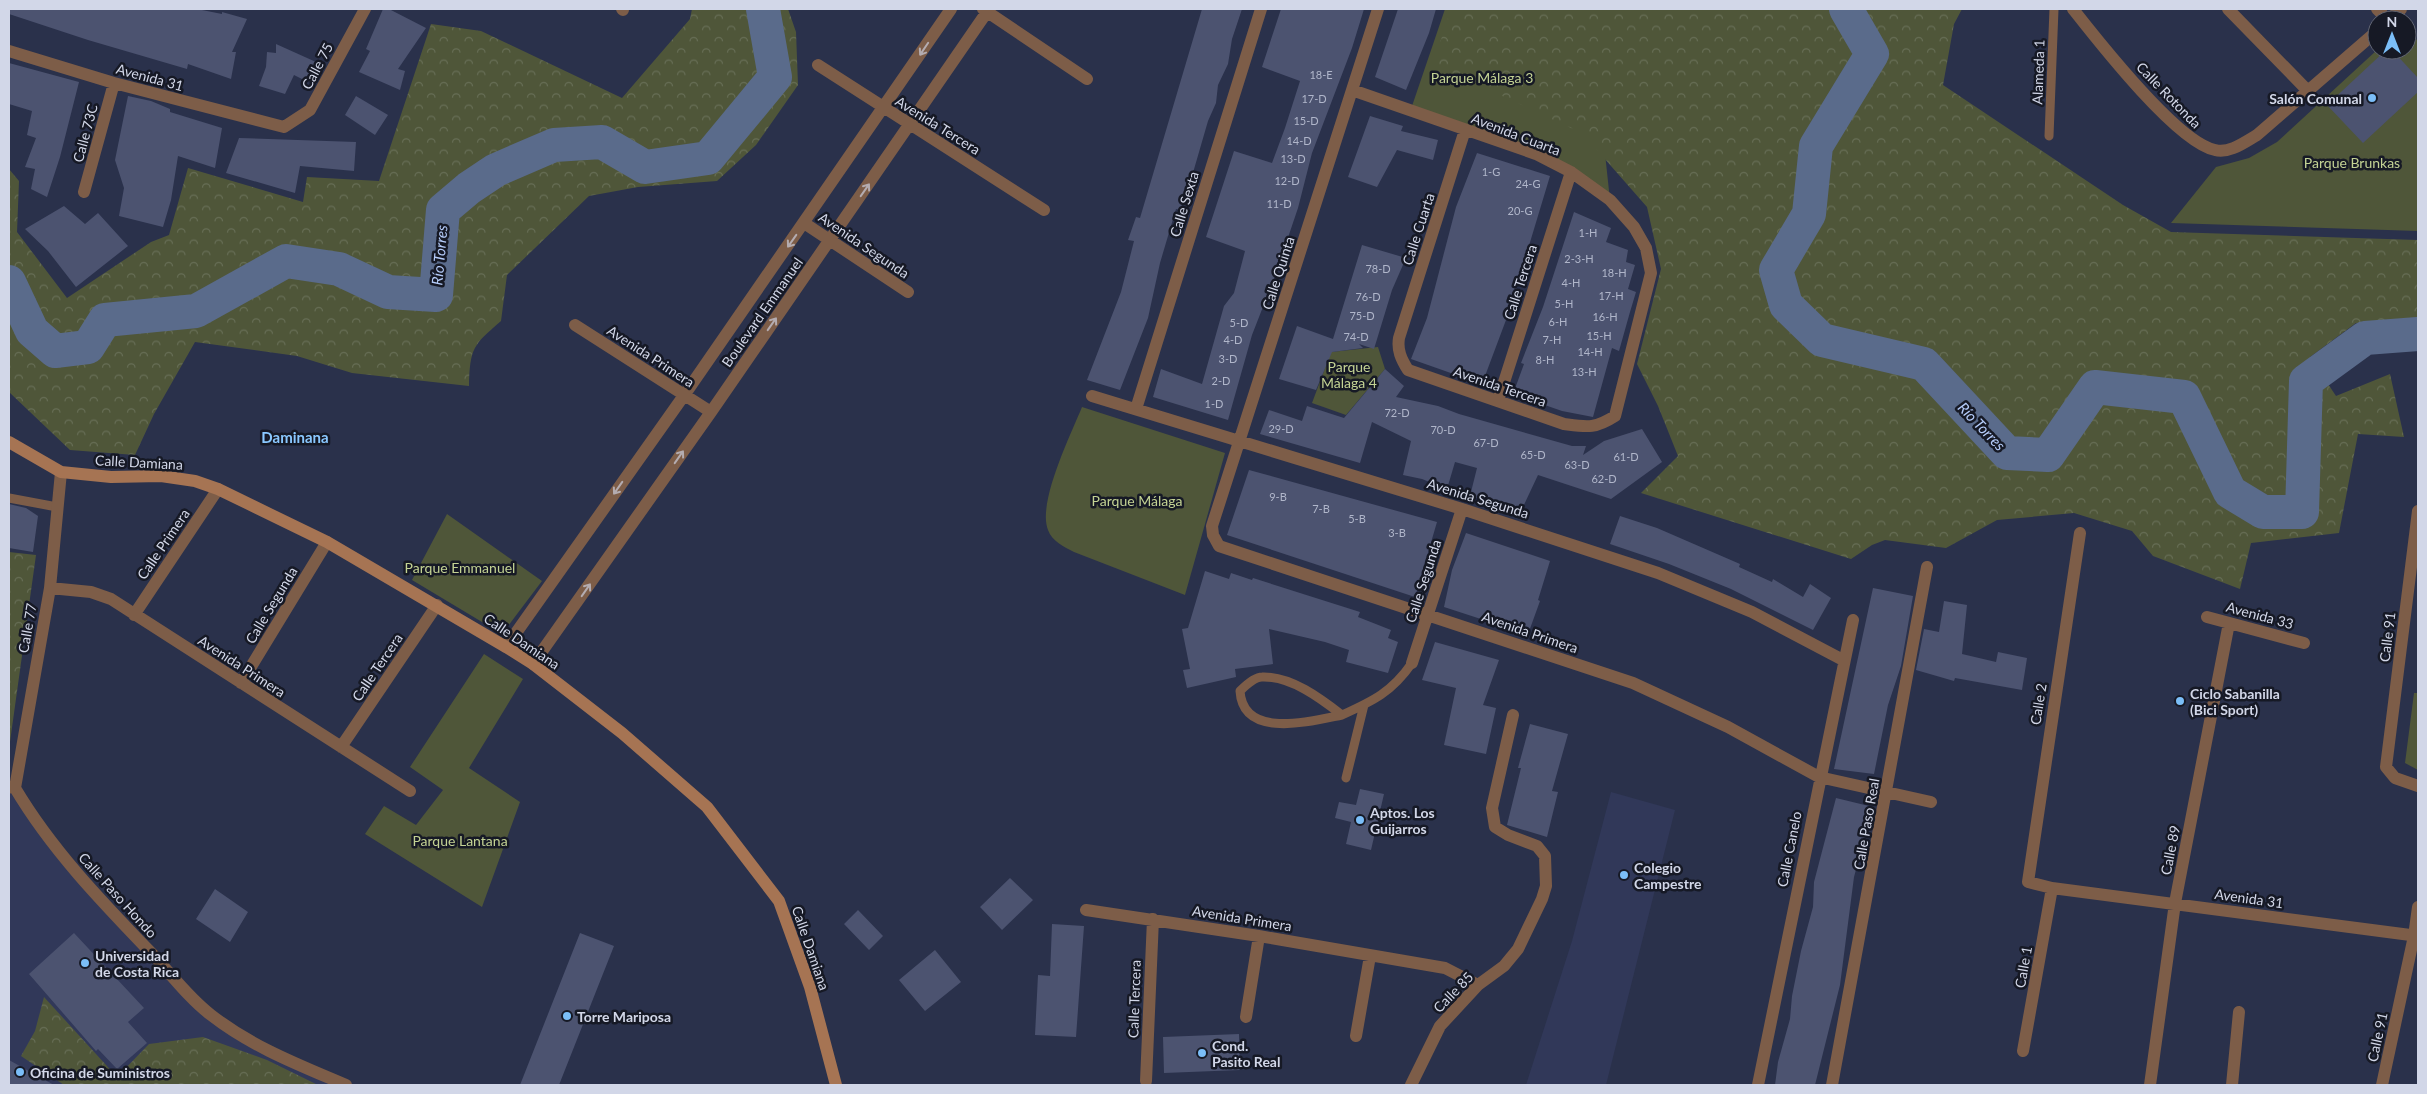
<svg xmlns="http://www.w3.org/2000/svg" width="2427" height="1094" font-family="Lato,sans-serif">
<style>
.built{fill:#313859}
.green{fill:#4f5639}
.forest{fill:url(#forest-crowns)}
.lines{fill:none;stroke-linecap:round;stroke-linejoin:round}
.river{stroke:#5a6b8b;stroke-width:34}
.building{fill:#4c5370}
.lane{stroke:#7d5d48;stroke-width:9}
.street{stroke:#7d5d48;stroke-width:12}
.secondary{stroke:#a67453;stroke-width:12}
.oneway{stroke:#b4acb0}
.poi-dot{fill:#7bbef8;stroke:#161925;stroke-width:2}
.labels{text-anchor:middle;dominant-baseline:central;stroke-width:5;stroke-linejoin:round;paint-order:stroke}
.number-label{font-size:11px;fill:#b0b6ca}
.street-label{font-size:14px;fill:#d2d7e8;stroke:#161925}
.park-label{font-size:14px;fill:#c4d394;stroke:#161925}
.poi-label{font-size:14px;font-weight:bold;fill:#d2d7e8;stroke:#161925;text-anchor:start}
.water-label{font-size:15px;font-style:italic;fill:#b5ccfa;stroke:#161925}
.neighbourhood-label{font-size:15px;font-weight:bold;fill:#8ac8ff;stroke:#161925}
</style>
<defs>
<pattern id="forest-crowns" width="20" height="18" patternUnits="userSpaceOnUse" patternTransform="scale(1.25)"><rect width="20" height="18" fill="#4f5639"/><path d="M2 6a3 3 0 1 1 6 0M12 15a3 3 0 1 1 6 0" fill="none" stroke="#676e56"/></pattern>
</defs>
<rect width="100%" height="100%" fill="#2a314b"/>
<path class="built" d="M9 787 34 820 210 1015 346 1085H9Z
M1611 792 1675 810 1606 1085H1526L1572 941Z"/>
<path class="green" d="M1445 9H1490L1601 116 1610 200 1571 172 1411 109Z
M2407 30 2418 41V231L2171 223 2216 167 2249 158 2277 142 2377 50H2407Z
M1378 347 1385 369 1346 415 1312 403 1331 352Z
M1082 407 1225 453 1185 595 1074 552C1064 547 1052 541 1048 530 1037 503 1071 434 1082 407Z
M447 514 542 581 502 634 412 580Z
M484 654 523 679 469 768 520 802 482 907 365 834 384 806 416 825 443 790 410 767Z
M2414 693H2418V770L2405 763Z"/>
<path class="forest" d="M692 9H788L796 32 798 85 756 145 717 181 638 187 589 196 507 275 501 321C473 345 470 348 469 386L352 373 297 356 195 342 154 414 135 455 70 450 9 392V169L19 181 17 232 67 298 151 242 169 235 188 168 303 202 307 177 379 181 431 24 481 31 622 98 690 19Z
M1451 9H1962L1954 24 1943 85 2123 205 2171 232 2418 240V343L2391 349 2356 323 2310 357 2336 396 2390 374 2404 437 2358 434 2339 533 2251 543 2240 589 2153 556 2132 531 2074 513 1997 520 1946 548 1885 540 1872 545 1851 559 1641 493 1678 456 1658 406 1637 364 1661 269 1647 207 1582 133 1433 64Z
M9 552 36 555 9 749Z
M44 997 117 1077 149 1044 203 1037 267 1060 318 1085H64L21 1056 35 1031Z"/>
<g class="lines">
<path class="river" d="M1846 9 1872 54 1816 146 1809 214 1776 270 1786 305 1822 340 1924 364 2007 453 2048 455 2095 387 2184 397 2230 492 2263 512H2302L2306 381 2365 338 2418 334
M9 282 32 331 55 351 88 347 105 320 196 311 286 261 339 269 388 292 436 295 443 210 469 188 496 170 554 145 602 142 645 167 708 158 775 77 763 9"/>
</g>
<path class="building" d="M9 9H197L222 14V12L247 19 232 52H236L231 79 188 64 187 69 88 40 9 14Z
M383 9H389L426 28 398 69 405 71 400 90 359 72 370 51 366 49Z
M1202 9H1242L1232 39 1228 64 1218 85 1216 103 1208 121 1188 190 1180 210 1176 209 1160 263 1148 318 1120 390 1087 380 1121 292 1134 241 1128 240 1136 217 1140 218Z
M1281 9H1364L1352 48 1312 153 1298 208 1275 276 1252 335 1228 420 1153 397 1161 369 1202 384 1224 306 1234 293 1245 251 1206 237 1234 151 1272 163 1285 128 1300 81 1262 67Z
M1398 9H1436L1429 33 1406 90 1375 77Z
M276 44 316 62 306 81 294 75 285 94 259 86 266 67 267 52 276 53Z
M2386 50H2392L2418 78V92L2363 143 2327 105Z
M9 63 79 82 60 157 47 197 31 189 35 169 25 167 36 138 27 135 32 111 9 104Z
M128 96 151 101 170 109V112L222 128 215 168 178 156 171 200 163 227 119 216 124 188 115 160Z
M356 96 388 115 375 135 345 115Z
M1370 116 1403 126 1401 131 1438 140 1433 160 1397 150 1377 187 1348 177Z
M239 138 356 142 354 171 300 166 295 193 226 173Z
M1477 153 1550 176 1509 312 1482 384 1411 359 1427 318 1456 207Z
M64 206 85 224 98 213 128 246 76 287 48 251 25 229Z
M1574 212 1611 228 1606 242 1628 250 1626 262 1635 265 1628 289 1636 292 1630 312 1619 351 1612 348 1593 417 1562 411 1513 394 1524 364 1521 363 1543 307Z
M1362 245 1406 258 1392 290 1374 349 1359 344 1363 348 1332 352 1316 390 1279 379 1297 326 1333 339Z
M1385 369 1404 386 1396 397 1438 406 1459 414 1572 446H1586L1583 455 1604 441 1642 429 1662 462 1611 499 1538 475 1521 511 1470 496 1477 468 1455 462 1447 489 1422 479 1403 475 1411 441 1372 422 1360 463 1260 434 1269 410 1302 421 1307 406 1344 418Z
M1249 470 1437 522 1415 597 1227 535Z
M9 504 26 508 38 516 33 552 9 548Z
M1620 516 1657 528 1740 564 1739 567 1772 582 1773 579 1803 597 1810 584 1831 598 1813 630 1731 589 1669 564 1610 544Z
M1466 533 1550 561 1538 600 1540 601 1527 637 1487 621 1444 607 1452 570Z
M1205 571 1229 579 1231 573 1252 580 1253 578 1360 612 1358 617 1391 630 1388 638 1398 642 1388 673 1346 662 1349 650 1325 642 1269 629 1273 664 1235 669 1236 677 1187 688 1183 670 1190 669 1182 629 1188 628Z
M1873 588 1913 596 1901 666 1888 705 1874 774 1834 769Z
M1944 601 1967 605 1962 654 1996 662 1998 652 2027 658 2022 690 1955 678 1954 681 1916 670 1924 629 1939 632Z
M1435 642 1499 660 1483 705 1496 708 1486 754 1444 745 1456 688 1422 680Z
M1530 724 1568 734 1552 791 1558 792 1547 837 1507 825 1521 768H1518Z
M1360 789 1384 794 1371 850 1346 844 1351 822 1335 818 1339 802 1356 805Z
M1836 798 1873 807 1854 877 1840 985 1815 1085H1775L1778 1062 1790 1019 1792 996 1801 951 1813 907 1814 882Z
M1010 878 1033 900 1002 930 980 907Z
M215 889 248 912 230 942 196 919Z
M858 910 883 936 869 950 844 924Z
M1052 924 1084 926 1076 1037 1035 1035 1038 975 1050 976Z
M74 933 144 1008 128 1022 147 1043 117 1069 98 1049 96 1051 29 974Z
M580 933 614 946 559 1085H520Z
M935 950 961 982 925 1011 899 980Z
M1239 1034 1240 1070 1164 1073 1163 1037Z
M9 1060 54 1085H9Z"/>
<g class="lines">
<path class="lane" d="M2049 136 2054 9
M9 498 57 507
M1342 715C1312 721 1243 740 1240 691 1245 686 1254 677 1262 677 1291 676 1320 698 1342 715 1373 701 1392 692 1412 663
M1346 778 1364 705"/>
<path class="street" d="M622 9 623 10
M983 9 1087 79
M1378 9 1212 526 1213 535 1219 546 1633 683 1728 727 1819 777 1931 802
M2073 9C2099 42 2177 142 2215 150 2229 154 2245 142 2257 135L2377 31
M2228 9 2308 91
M2377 9 2388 20
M2389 20 2401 9
M9 51 114 83 284 127 310 110 365 9
M818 65 1044 210
M1352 90 1536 154 1571 172 1610 200 1634 227 1646 248 1651 273 1615 416C1595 429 1587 427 1564 424L1408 370C1401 359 1397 350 1399 338L1465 130
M84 192 114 83
M804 223 908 292
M575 325 711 412
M1092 396 1462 509 1658 573 1752 612 1843 660
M1498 401 1571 172
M1136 409 1261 9
M2418 511 2386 767 2395 778 2418 786
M2080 533 2028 882 2052 888 2418 936
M50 588 91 592 111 599 410 791
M134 615 218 489
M2207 617 2304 643
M506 647 685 394 951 9
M1412 663 1462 509
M533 664 711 412 989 9
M241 683 327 542
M341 747 437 605
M9 787 15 788C53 852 105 905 156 958 173 977 191 1000 211 1015 252 1047 299 1065 346 1085
M15 788 50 588 61 472
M1086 910 1259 936 1445 968 1478 985
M1246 1017 1259 936
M1356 1036 1370 956
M2023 1051 2052 888
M1146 1081 1153 919
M1411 1085 1440 1026 1478 985 1504 966 1518 949 1542 899 1546 886 1545 856 1537 846 1508 835 1495 827 1492 808 1513 715
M1758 1085 1853 620
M1832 1085 1927 567
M2150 1085 2175 903 2229 623
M2232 1085 2239 1012
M2382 1085 2414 936 2418 907"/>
<path class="secondary" d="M9 442 61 472 111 477 161 476 195 481 218 489 327 542 506 647 533 664 622 733 707 807 779 901 810 987 836 1085"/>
</g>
<defs><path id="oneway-shaft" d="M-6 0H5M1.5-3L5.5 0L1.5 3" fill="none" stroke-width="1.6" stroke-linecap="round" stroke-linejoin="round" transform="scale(1.25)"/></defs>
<g class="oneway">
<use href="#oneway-shaft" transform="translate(924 49) rotate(124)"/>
<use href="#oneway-shaft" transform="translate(865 190) rotate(-55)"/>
<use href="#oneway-shaft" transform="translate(792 241) rotate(125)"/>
<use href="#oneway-shaft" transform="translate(772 324) rotate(-55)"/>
<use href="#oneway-shaft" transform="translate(679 457) rotate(-55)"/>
<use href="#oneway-shaft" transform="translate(618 488) rotate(125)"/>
<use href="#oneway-shaft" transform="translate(586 590) rotate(-55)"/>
</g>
<g class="poi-dot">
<circle cx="2372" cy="98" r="5"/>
<circle cx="2180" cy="701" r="5"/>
<circle cx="1360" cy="820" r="5"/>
<circle cx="1624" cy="875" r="5"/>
<circle cx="85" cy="963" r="5"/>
<circle cx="567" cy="1016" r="5"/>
<circle cx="1202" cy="1053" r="5"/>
<circle cx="20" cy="1072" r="5"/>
</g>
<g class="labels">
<g class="number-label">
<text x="1321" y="74">18-E</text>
<text x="1314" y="98">17-D</text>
<text x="1306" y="120">15-D</text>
<text x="1299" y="140">14-D</text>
<text x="1293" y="158">13-D</text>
<text x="1491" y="171">1-G</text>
<text x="1287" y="180">12-D</text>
<text x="1528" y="183">24-G</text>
<text x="1279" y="203">11-D</text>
<text x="1520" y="210">20-G</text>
<text x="1588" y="232">1-H</text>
<text x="1579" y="258">2-3-H</text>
<text x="1378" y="268">78-D</text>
<text x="1614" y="272">18-H</text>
<text x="1571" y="282">4-H</text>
<text x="1611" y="295">17-H</text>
<text x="1368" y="296">76-D</text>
<text x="1564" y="303">5-H</text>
<text x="1362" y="315">75-D</text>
<text x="1605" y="316">16-H</text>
<text x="1558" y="321">6-H</text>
<text x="1239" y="322">5-D</text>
<text x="1599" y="335">15-H</text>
<text x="1356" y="336">74-D</text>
<text x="1233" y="339">4-D</text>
<text x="1552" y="339">7-H</text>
<text x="1590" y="351">14-H</text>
<text x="1228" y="358">3-D</text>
<text x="1545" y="359">8-H</text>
<text x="1584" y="371">13-H</text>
<text x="1221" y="380">2-D</text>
<text x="1214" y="403">1-D</text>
<text x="1397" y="412">72-D</text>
<text x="1281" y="428">29-D</text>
<text x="1443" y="429">70-D</text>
<text x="1486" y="442">67-D</text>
<text x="1533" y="454">65-D</text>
<text x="1626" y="456">61-D</text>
<text x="1577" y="464">63-D</text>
<text x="1604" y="478">62-D</text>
<text x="1278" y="496">9-B</text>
<text x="1321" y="508">7-B</text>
<text x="1357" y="518">5-B</text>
<text x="1397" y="532">3-B</text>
</g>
<g class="street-label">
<text transform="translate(317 66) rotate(-62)">Calle 75</text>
<text transform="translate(2038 72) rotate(-88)">Alameda 1</text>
<text transform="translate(150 77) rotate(15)">Avenida 31</text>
<text transform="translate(2169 95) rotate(46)">Calle Rotonda</text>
<text transform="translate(938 125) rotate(32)">Avenida Tercera</text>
<text transform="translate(85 133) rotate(-75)">Calle 73C</text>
<text transform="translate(1516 134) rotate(21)">Avenida Cuarta</text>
<text transform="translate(1184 204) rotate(-73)">Calle Sexta</text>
<text transform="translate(1418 229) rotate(-72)">Calle Cuarta</text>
<text transform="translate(864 245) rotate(34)">Avenida Segunda</text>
<text transform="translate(1278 273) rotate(-72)">Calle Quinta</text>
<text transform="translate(1520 282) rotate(-72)">Calle Tercera</text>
<text transform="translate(762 312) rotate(-55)">Boulevard Emmanuel</text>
<text transform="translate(651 356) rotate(33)">Avenida Primera</text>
<text transform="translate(1500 386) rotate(19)">Avenida Tercera</text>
<text transform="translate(139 462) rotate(3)">Calle Damiana</text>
<text transform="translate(1478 498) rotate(17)">Avenida Segunda</text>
<text transform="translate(163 544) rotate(-56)">Calle Primera</text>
<text transform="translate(1423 581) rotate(-72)">Calle Segunda</text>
<text transform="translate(271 605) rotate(-59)">Calle Segunda</text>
<text transform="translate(2260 615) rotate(15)">Avenida 33</text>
<text transform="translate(27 628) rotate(-80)">Calle 77</text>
<text transform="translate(1530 632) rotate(19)">Avenida Primera</text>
<text transform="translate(2387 637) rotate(-83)">Calle 91</text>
<text transform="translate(522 641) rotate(34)">Calle Damiana</text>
<text transform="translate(242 666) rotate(33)">Avenida Primera</text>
<text transform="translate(377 667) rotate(-56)">Calle Tercera</text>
<text transform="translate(2038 704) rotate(-81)">Calle 2</text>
<text transform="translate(1866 824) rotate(-80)">Calle Paso Real</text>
<text transform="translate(1789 849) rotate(-79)">Calle Canelo</text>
<text transform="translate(2170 850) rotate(-79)">Calle 89</text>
<text transform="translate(118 895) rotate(48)">Calle Paso Hondo</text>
<text transform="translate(2249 898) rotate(8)">Avenida 31</text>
<text transform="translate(1242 918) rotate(9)">Avenida Primera</text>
<text transform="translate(811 948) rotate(71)">Calle Damiana</text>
<text transform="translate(2023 967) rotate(-80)">Calle 1</text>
<text transform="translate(1453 992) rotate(-46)">Calle 85</text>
<text transform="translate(1134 999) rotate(-88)">Calle Tercera</text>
<text transform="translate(2377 1037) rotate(-78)">Calle 91</text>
</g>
<g class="park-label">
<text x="1482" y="77">Parque Málaga 3</text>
<text x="2352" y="162">Parque Brunkas</text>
<text x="1349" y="366">Parque<tspan x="1349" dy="16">Málaga 4</tspan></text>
<text x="1137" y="500">Parque Málaga</text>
<text x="460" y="567">Parque Emmanuel</text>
<text x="460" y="840">Parque Lantana</text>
</g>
<g class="poi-label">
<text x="2362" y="98" text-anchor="end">Salón Comunal</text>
<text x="2190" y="693">Ciclo Sabanilla<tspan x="2190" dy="16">(Bici Sport)</tspan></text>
<text x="1370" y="812">Aptos. Los<tspan x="1370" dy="16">Guijarros</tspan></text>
<text x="1634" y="867">Colegio<tspan x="1634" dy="16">Campestre</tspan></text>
<text x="95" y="955">Universidad<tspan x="95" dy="16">de Costa Rica</tspan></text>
<text x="577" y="1016">Torre Mariposa</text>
<text x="1212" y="1045">Cond.<tspan x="1212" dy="16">Pasito Real</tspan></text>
<text x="30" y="1072">Oficina de Suministros</text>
</g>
<g class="water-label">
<text transform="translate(439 255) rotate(-85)">Río Torres</text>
<text transform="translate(1982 426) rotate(46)">Río Torres</text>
</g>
<g class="neighbourhood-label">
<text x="295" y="437">Daminana</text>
</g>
</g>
<rect width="2427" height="1094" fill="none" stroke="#d2d7e8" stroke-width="20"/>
<g transform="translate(2392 35)"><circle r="24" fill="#161925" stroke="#616573"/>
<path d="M0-4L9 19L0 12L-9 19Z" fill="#7bbef8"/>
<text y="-8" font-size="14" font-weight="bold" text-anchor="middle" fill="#d2d7e8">N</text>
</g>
</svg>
